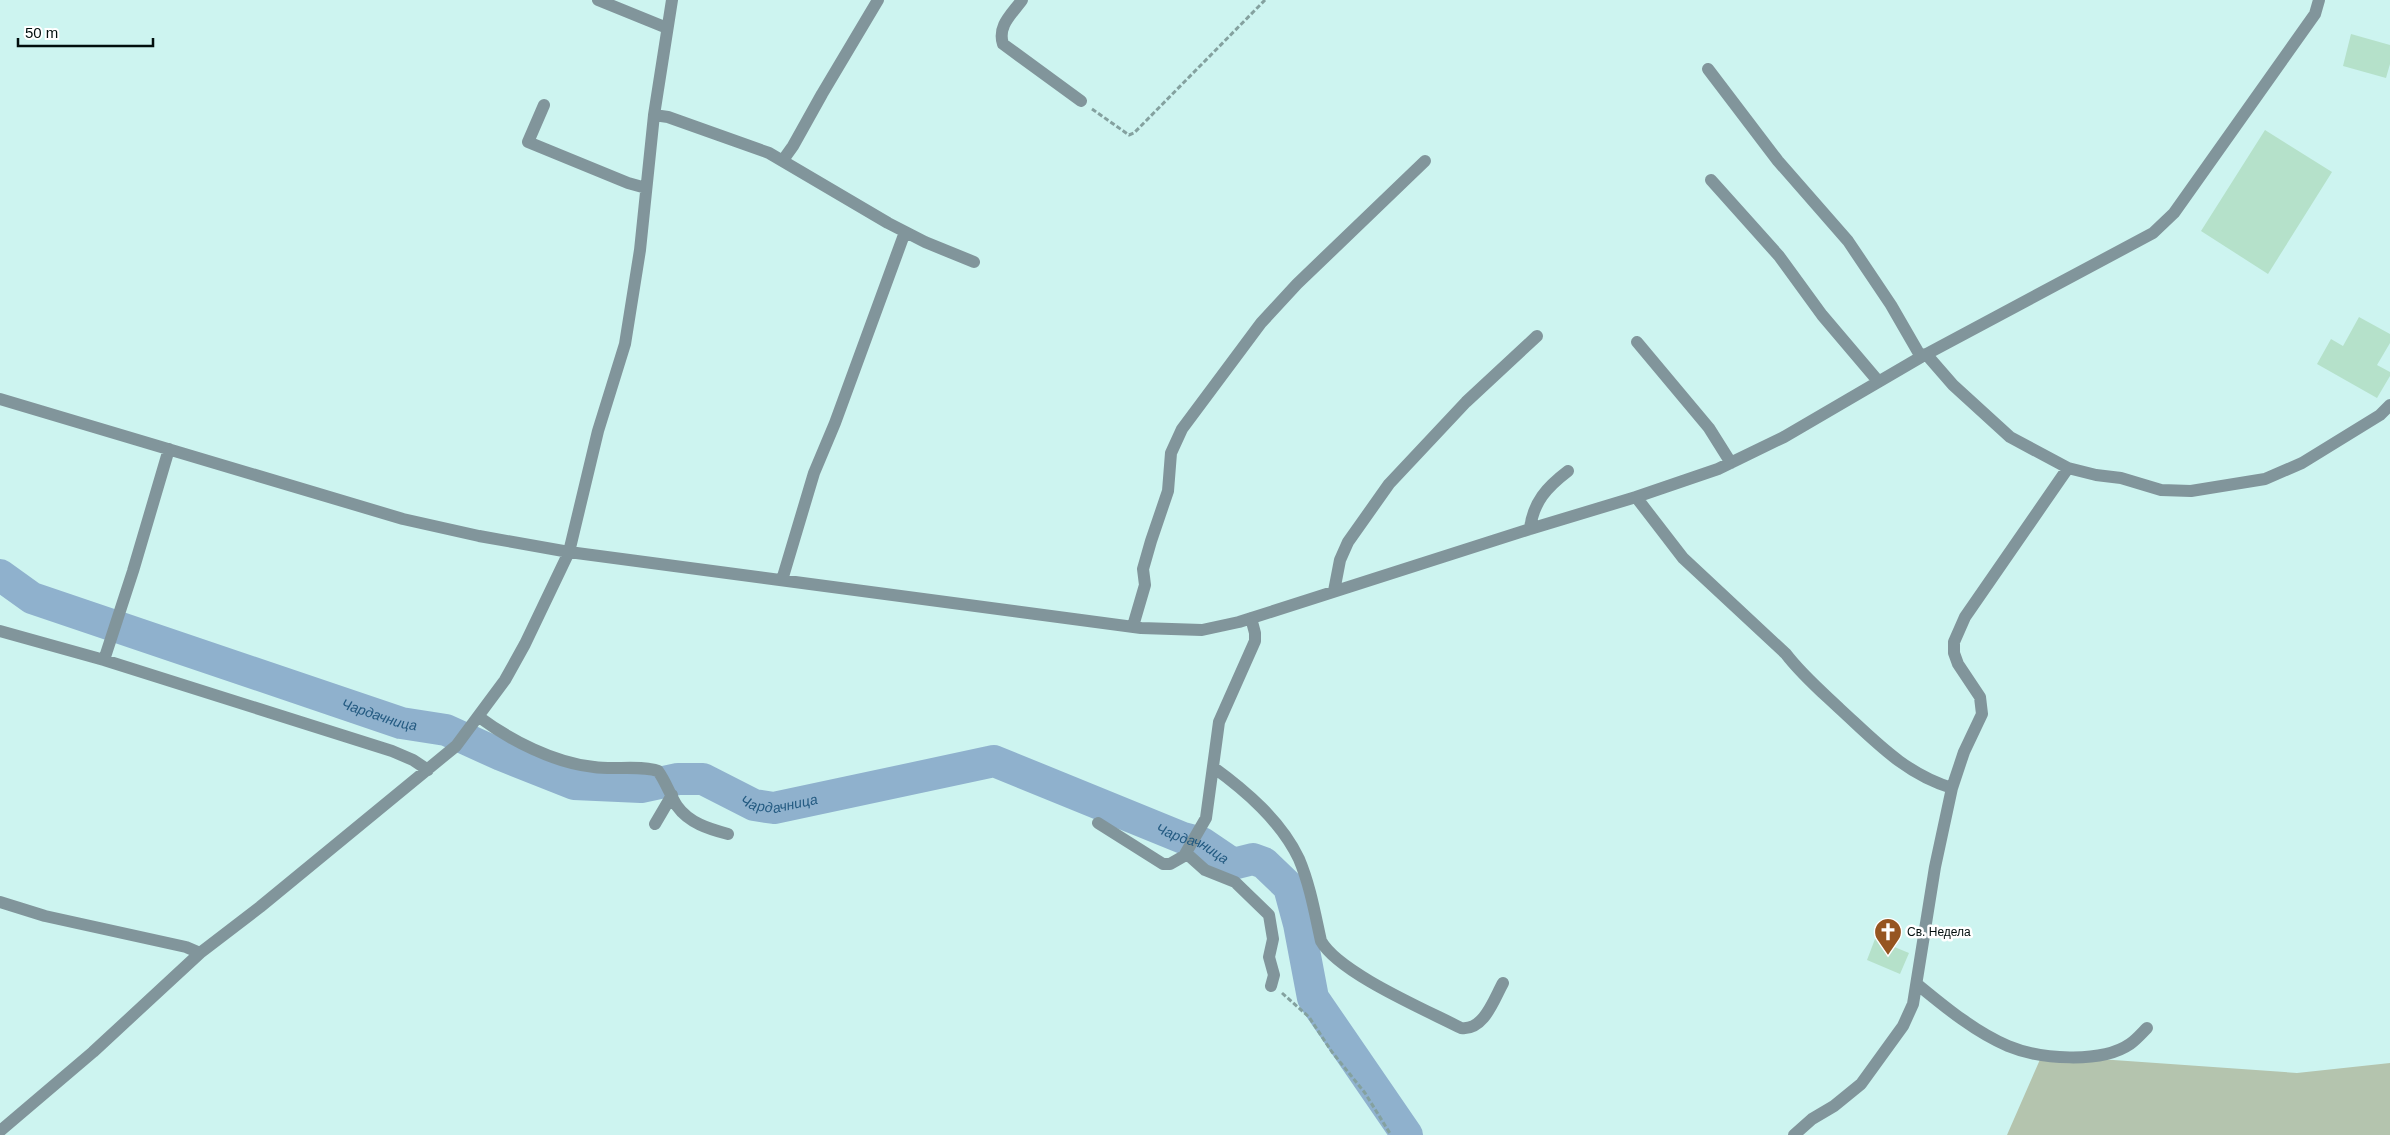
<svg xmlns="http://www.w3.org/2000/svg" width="2390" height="1135" font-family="Arial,sans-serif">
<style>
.green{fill:#b4c4ae}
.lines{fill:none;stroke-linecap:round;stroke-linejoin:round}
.river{stroke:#8fb1cd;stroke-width:32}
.building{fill:#b5e1ca}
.path{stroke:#84a19f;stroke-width:3;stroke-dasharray:5 2.5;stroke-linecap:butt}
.minor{stroke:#81959b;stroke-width:12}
.labels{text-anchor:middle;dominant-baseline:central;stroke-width:5;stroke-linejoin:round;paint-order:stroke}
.poi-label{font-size:12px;fill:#020e0d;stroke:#fff;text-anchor:start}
.water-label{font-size:14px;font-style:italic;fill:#235a81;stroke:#fff}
</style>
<rect width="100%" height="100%" fill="#cdf4f0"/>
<path class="green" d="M2042 1055 2297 1073 2390 1063V1135H2007Z"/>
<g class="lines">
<path class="river" id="s1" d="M0 575 32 598 401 723 446 730 501 755 574 784 641 787 678 779H703L754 805 774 808 994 761 1183 838 1202 843 1233 864 1253 859 1264 863 1289 887 1299 924 1313 998 1407 1135"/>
</g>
<path class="building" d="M2351 34 2390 45V64L2386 78 2343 66Z
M2265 130 2332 172 2268 274 2201 231Z
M2359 317 2390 334V343L2377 365 2390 372V376L2377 398 2317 364 2331 339 2343 346Z
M1875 939 1909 953 1900 974 1867 960Z"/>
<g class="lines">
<path class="path" d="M1092 109 1129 135 1134 133 1265 0
M1282 993 1309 1017 1332 1052 1365 1093 1391 1135"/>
<path class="minor" d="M598 0 667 28
M1022 0C1012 14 997 26 1003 44L1081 101
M1708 69 1778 161 1848 241 1891 305 1921 357
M544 105 528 142 628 183 646 188
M654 115 668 117 769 153 888 223 925 242 974 262
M783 160 793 146 822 94 878 0
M1711 180 1779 256 1822 315 1878 381
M1637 342 1709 428 1731 463
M1926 354 1953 385 2010 437 2068 468 2096 475 2121 478 2161 490 2191 491 2265 479 2302 463 2380 415 2390 405
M0 399 403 519 479 536 569 552 1141 628 1202 630 1239 622 1530 529 1636 497 1718 469 1784 437 1921 357 2153 233 2174 213 2315 14 2319 0
M1636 497 1683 558 1786 654C1802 675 1821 691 1840 709 1875 741 1905 774 1952 788
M1530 529C1533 502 1547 487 1568 471
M782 580 814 473 835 423 905 232
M1334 591 1340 560 1348 542 1389 484 1466 402 1537 336
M1133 626 1145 585 1143 569 1151 541 1168 491 1171 453 1182 429 1261 323 1297 284 1425 161
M0 631 104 660 392 751 413 760 428 770
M104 660 133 571 169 449
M479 717C510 740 554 763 594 767 613 770 641 765 658 771 666 782 670 795 677 806 689 823 709 829 728 834
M1213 767C1246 791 1281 821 1299 859 1310 885 1315 914 1321 941 1339 973 1426 1010 1461 1028 1484 1031 1494 999 1503 983
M1098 823 1163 864H1170L1184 856 1206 818 1219 722 1255 641V633L1251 618
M655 824 672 795
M1186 853 1205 870 1235 882 1269 915 1273 939 1269 957 1274 975 1271 986
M0 902 45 916 186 947 200 953
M1917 984C1945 1007 1975 1032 2008 1046 2039 1059 2101 1064 2130 1044 2136 1040 2142 1033 2147 1028
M0 1131 93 1052 200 953 260 907 456 746 505 680 525 644 569 552 598 431 625 344 640 250 654 115 672 0
M1794 1135 1812 1119 1834 1106 1861 1084 1903 1026 1913 1004 1935 867 1952 788 1964 752 1982 714 1980 697 1958 664 1954 653V642L1965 617 2068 468"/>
</g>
<defs>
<symbol id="church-pin" viewBox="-11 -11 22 30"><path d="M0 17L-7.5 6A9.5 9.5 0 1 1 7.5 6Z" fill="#965521" stroke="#fff"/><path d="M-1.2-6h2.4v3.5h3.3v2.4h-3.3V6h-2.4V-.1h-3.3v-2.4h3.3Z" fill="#fff"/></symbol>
</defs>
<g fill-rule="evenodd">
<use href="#church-pin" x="1872" y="916" width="32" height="43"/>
</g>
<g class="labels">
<g class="poi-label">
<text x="1907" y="932">Св. Недела</text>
</g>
<g class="water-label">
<text stroke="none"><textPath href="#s1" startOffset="406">Чардачница</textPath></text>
<text stroke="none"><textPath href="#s1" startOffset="826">Чардачница</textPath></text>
<text stroke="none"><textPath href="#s1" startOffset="1261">Чардачница</textPath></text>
</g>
</g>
<path d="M18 38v8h135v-8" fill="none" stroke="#020e0d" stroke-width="2.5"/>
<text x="25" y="38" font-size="15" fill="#020e0d" stroke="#ffffff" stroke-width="4" paint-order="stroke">50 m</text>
</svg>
